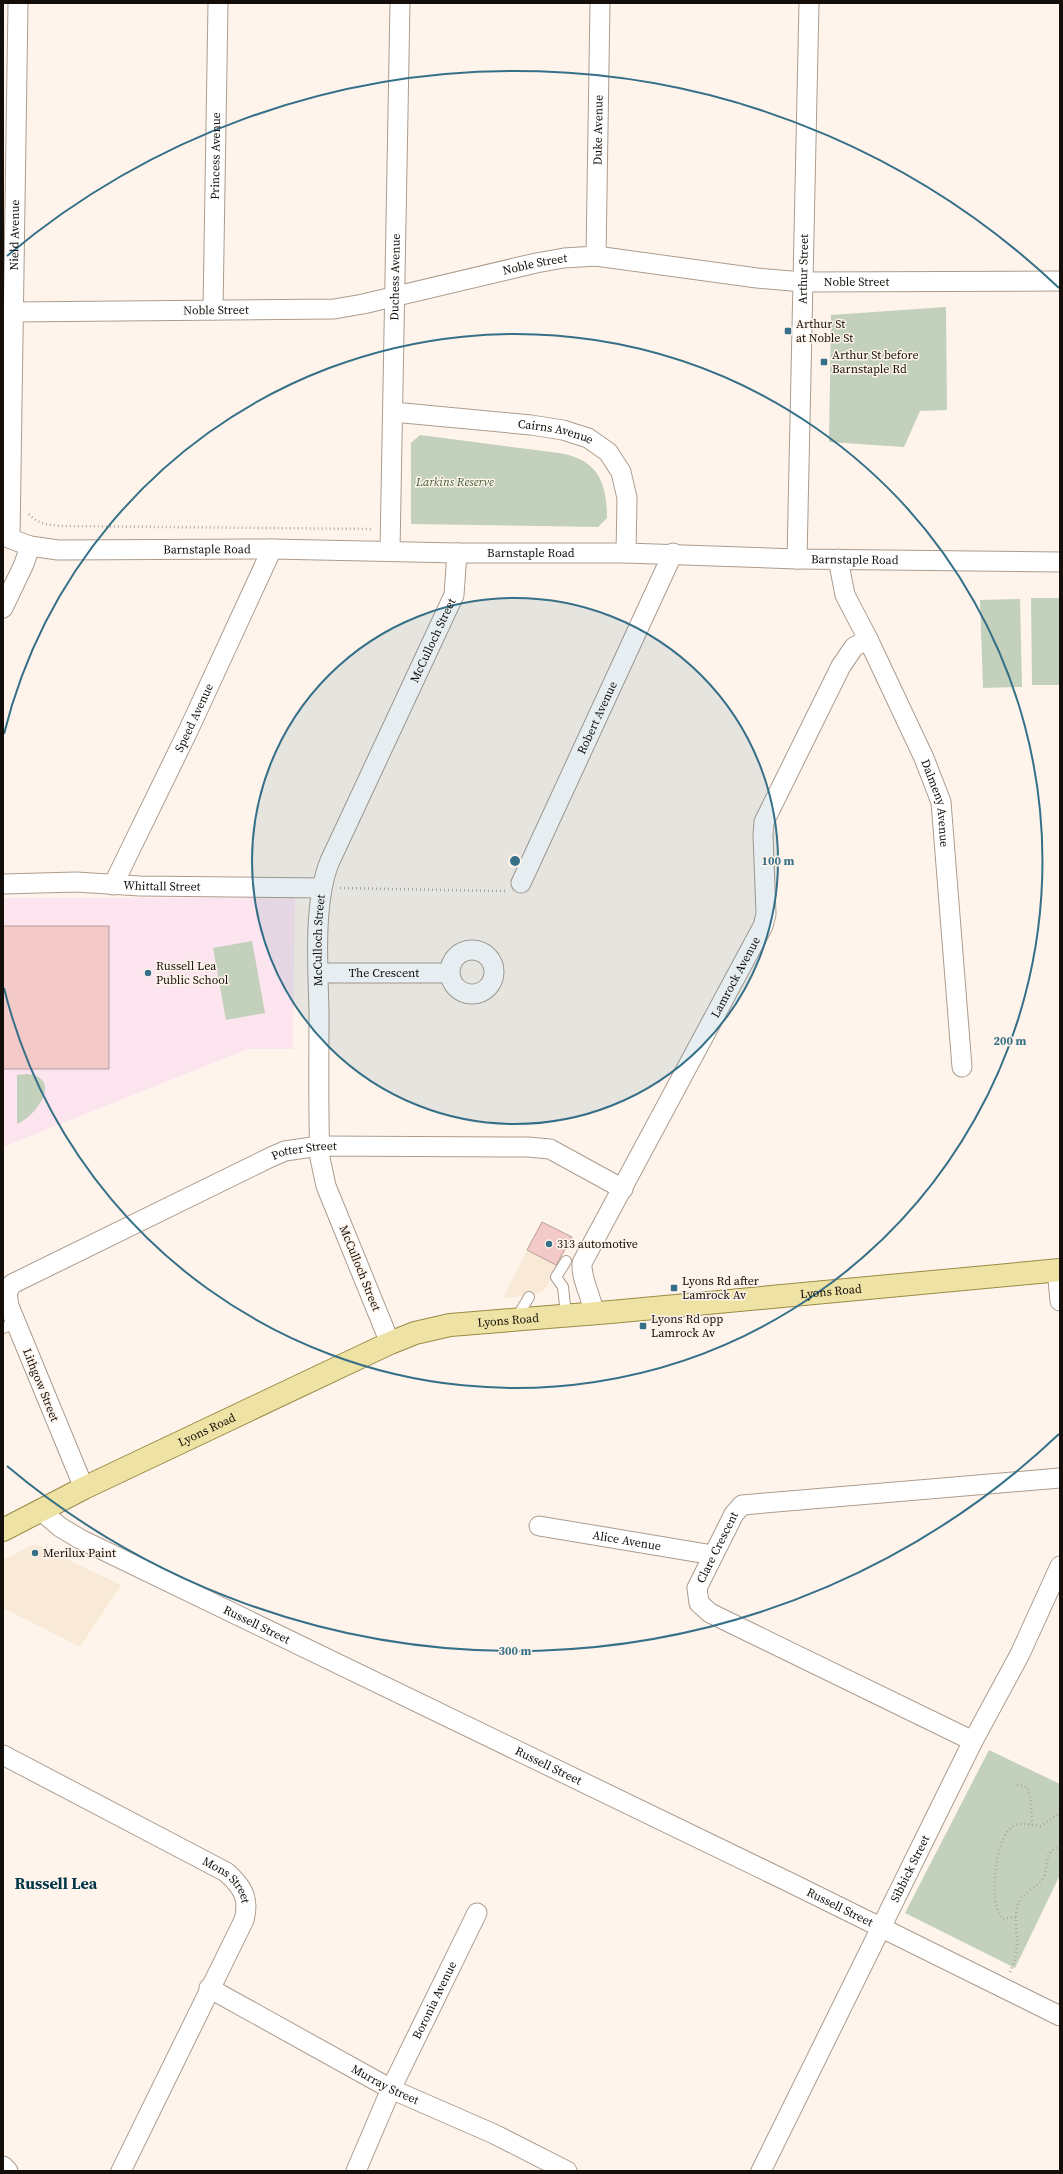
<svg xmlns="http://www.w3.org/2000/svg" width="1063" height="2174" font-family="'Source Serif 4',serif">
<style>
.commercial{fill:#f8ead6}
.education{fill:#fde5ef}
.green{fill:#c2d0bc}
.building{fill:#f4cac8;stroke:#b59e9c}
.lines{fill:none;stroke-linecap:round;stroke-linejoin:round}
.lane-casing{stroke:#ac9c8e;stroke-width:12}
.street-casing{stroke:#ac9c8e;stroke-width:21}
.primary-casing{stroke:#9a8b46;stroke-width:24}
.path{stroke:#b1a8a0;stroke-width:2.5;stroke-dasharray:1 3;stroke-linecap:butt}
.lane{stroke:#fff;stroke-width:10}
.street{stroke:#fff;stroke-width:19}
.primary{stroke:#eee2a4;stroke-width:22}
.ring{fill:none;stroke:#357088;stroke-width:2}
.poi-dot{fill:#357088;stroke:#fff4eb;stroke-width:1.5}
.labels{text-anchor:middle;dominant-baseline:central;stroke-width:3;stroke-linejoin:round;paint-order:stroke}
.street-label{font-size:12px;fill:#130e09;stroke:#fff4eb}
.poi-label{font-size:12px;fill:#130e09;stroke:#fff4eb;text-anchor:start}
.park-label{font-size:12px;font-style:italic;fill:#405f33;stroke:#fff4eb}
.district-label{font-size:16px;font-weight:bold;fill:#003648;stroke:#fff4eb}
.centre{fill:#357088;stroke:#fff4eb;stroke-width:2}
.ring-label{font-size:12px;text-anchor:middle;font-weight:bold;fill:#357088;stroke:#fff4eb;stroke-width:3;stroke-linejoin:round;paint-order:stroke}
</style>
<rect width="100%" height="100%" fill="#fff4eb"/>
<path class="commercial" d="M542 1222 572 1237 546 1288 540 1293 502 1299Z
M38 1545 121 1585 80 1647 3 1608V1560L30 1546Z"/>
<path class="education" d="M295 897 293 1049H248L3 1147V898Z"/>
<path class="green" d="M946 307 947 410 920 411 904 447 829 442 831 315Z
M420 435 559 453C598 459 607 483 607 518L598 527 411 524V443Z
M1031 598H1060V685H1032Z
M1020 599 1022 687 983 688 980 600Z
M252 941 265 1013 226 1020 213 948Z
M27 1074C64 1078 36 1116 17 1124V1075Z
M989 1750 1060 1784V1875L1015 1968 905 1913Z"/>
<path class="building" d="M3 926H109V1069H3Z
M542 1222 572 1237 556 1265 527 1250Z"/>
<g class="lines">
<defs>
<path id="lane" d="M566 1315 563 1287 556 1277 566 1261
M516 1319 529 1297
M3 1328 16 1323"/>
<g id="street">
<path id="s1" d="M596 256 600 3"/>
<path id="s2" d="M213 310 218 3"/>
<path id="s3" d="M13 312 334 309 363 304 536 263 564 258 596 256 757 278 803 282 1060 281"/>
<path id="s4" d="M393 412 531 425 563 430 588 438 608 452 621 472 627 498 626 553"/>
<path id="s5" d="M3 536 30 546 58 550 272 549 457 553H626L797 559 1060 562"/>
<path id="s6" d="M10 538 18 3"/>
<path id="s7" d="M390 551 400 3"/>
<path id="s8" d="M797 559 809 3"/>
<path id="s9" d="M838 559 845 595 868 639 924 758 941 802 962 1067"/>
<path d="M3 608 24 564 30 546"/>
<path id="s10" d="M521 883 673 553"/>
<path id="s11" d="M3 884 76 882 140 886 321 888"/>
<path id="s12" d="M113 885 189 729 272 549"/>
<circle cx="472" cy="972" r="22"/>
<path id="s13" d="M318 973H450"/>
<path d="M1057 1269 1060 1301"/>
<path id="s14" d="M594 1313C591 1295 581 1279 582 1263L763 926 766 914 763 835 764 822 841 666 854 647 868 639"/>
<path id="s15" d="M390 1343 326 1186 320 1158C318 1109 319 1061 319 1012 318 968 313 901 330 861L454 595 457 553"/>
<path id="s16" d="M84 1488 9 1306 7 1293 12 1284 271 1157 285 1151 319 1146 528 1147 550 1149 623 1189"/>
<path id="s17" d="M40 1510 60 1527 80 1539 791 1883 1060 2016"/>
<path id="s18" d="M539 1526 713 1555"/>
<path id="s19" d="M973 1741 710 1613 699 1603 697 1588 734 1514 742 1505 1060 1478"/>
<path id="s20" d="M3 1755 226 1872C242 1886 250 1898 244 1920L121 2171"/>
<path id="s21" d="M209 1988 391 2089 494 2134 567 2171"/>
<path d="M3 2166 8 2171"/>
<path id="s22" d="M356 2171 391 2089 477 1913"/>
<path id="s23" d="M761 2171 973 1741 1020 1654 1060 1566"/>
</g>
<g id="primary">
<path id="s24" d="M3 1530 84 1488 390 1343 415 1333 450 1325 611 1312 1060 1270"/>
</g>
</defs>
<use href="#lane" class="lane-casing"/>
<use href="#street" class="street-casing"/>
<use href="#primary" class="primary-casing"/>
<path class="path" d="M29 514C38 524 48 525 61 526L372 529
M340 888 505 891
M1017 1785 1027 1787 1031 1799 1032 1825
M1016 1917 1003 1919C987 1906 995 1837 1013 1826 1021 1822 1032 1825 1041 1826L1058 1814 1060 1815
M1010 1972C1014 1963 1017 1953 1017 1943 1017 1929 1013 1913 1020 1900 1025 1891 1040 1886 1044 1876 1050 1861 1042 1854 1060 1846"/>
<use href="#lane" class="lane"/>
<use href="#street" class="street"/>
<use href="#primary" class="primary"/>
</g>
<circle cx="515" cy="861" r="263" fill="#357088" fill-opacity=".12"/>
<g class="ring">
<circle cx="515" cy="861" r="263"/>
<path d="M4 734A527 527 0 1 1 4 988"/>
<path d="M1059 1434A790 790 0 0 1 7 1466M7 256A790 790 0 0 1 1059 288"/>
</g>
<g class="poi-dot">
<rect x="784" y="327" width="8" height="8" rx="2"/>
<rect x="820" y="358" width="8" height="8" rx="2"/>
<circle cx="148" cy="973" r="4"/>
<circle cx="549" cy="1244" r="4"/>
<rect x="670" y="1284" width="8" height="8" rx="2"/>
<rect x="639" y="1322" width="8" height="8" rx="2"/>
<circle cx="35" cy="1553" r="4"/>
</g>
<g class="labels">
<g class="street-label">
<text stroke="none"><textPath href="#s1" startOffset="126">Duke Avenue</textPath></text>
<text stroke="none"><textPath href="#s2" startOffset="154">Princess Avenue</textPath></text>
<text stroke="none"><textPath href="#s6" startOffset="303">Nield Avenue</textPath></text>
<text stroke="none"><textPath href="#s3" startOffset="527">Noble Street</textPath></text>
<text stroke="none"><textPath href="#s8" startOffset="290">Arthur Street</textPath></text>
<text stroke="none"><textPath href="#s7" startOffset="274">Duchess Avenue</textPath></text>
<text stroke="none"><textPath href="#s3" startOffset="851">Noble Street</textPath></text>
<text stroke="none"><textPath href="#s3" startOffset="203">Noble Street</textPath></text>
<text stroke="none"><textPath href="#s4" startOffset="164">Cairns Avenue</textPath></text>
<text stroke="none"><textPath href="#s5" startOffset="206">Barnstaple Road</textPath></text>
<text stroke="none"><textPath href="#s5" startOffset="530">Barnstaple Road</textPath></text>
<text stroke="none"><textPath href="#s5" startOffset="854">Barnstaple Road</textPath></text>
<text stroke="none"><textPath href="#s15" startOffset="740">McCulloch Street</textPath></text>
<text stroke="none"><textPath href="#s12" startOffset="186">Speed Avenue</textPath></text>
<text stroke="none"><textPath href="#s10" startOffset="182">Robert Avenue</textPath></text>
<text stroke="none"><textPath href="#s9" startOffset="265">Dalmeny Avenue</textPath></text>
<text stroke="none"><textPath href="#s11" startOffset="159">Whittall Street</textPath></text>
<text stroke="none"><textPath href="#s15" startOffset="416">McCulloch Street</textPath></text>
<text stroke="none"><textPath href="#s13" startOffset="66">The Crescent</textPath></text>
<text stroke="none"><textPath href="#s14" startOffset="376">Lamrock Avenue</textPath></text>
<text stroke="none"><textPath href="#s16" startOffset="543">Potter Street</textPath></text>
<text transform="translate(360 1268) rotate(68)">McCulloch Street</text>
<text stroke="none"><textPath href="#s24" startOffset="875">Lyons Road</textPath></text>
<text stroke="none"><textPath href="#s24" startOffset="551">Lyons Road</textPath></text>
<text transform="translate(41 1385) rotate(68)">Lithgow Street</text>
<text stroke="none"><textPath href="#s24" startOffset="227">Lyons Road</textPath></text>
<text stroke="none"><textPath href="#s18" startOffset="89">Alice Avenue</textPath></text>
<text stroke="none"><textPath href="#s19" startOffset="368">Clare Crescent</textPath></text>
<text stroke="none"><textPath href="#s17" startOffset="246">Russell Street</textPath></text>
<text stroke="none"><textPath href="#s17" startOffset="570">Russell Street</textPath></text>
<text stroke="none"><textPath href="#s23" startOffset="337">Sibbick Street</textPath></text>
<text stroke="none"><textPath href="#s20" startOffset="258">Mons Street</textPath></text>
<text stroke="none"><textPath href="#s17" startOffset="894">Russell Street</textPath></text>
<text stroke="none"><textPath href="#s22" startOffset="188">Boronia Avenue</textPath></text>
<text stroke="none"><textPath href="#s21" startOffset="201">Murray Street</textPath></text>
</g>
<g class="poi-label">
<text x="796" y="324">Arthur St<tspan x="796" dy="14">at Noble St</tspan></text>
<text x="832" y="355">Arthur St before<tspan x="832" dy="14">Barnstaple Rd</tspan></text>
<text x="156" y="966">Russell Lea<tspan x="156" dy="14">Public School</tspan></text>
<text x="557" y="1244">313 automotive</text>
<text x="682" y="1281">Lyons Rd after<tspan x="682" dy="14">Lamrock Av</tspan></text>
<text x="651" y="1319">Lyons Rd opp<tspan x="651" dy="14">Lamrock Av</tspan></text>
<text x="43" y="1553">Merilux Paint</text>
</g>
<g class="park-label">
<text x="455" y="482">Larkins Reserve</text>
</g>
<g class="district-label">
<text x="56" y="1883">Russell Lea</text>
</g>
</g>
<circle cx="515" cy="861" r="6" class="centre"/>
<g class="ring-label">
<text x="778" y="865">100 m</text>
<text x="1010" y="1045">200 m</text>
<text x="515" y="1655">300 m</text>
</g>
<rect width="1063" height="2174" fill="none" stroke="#130e09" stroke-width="8"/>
</svg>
